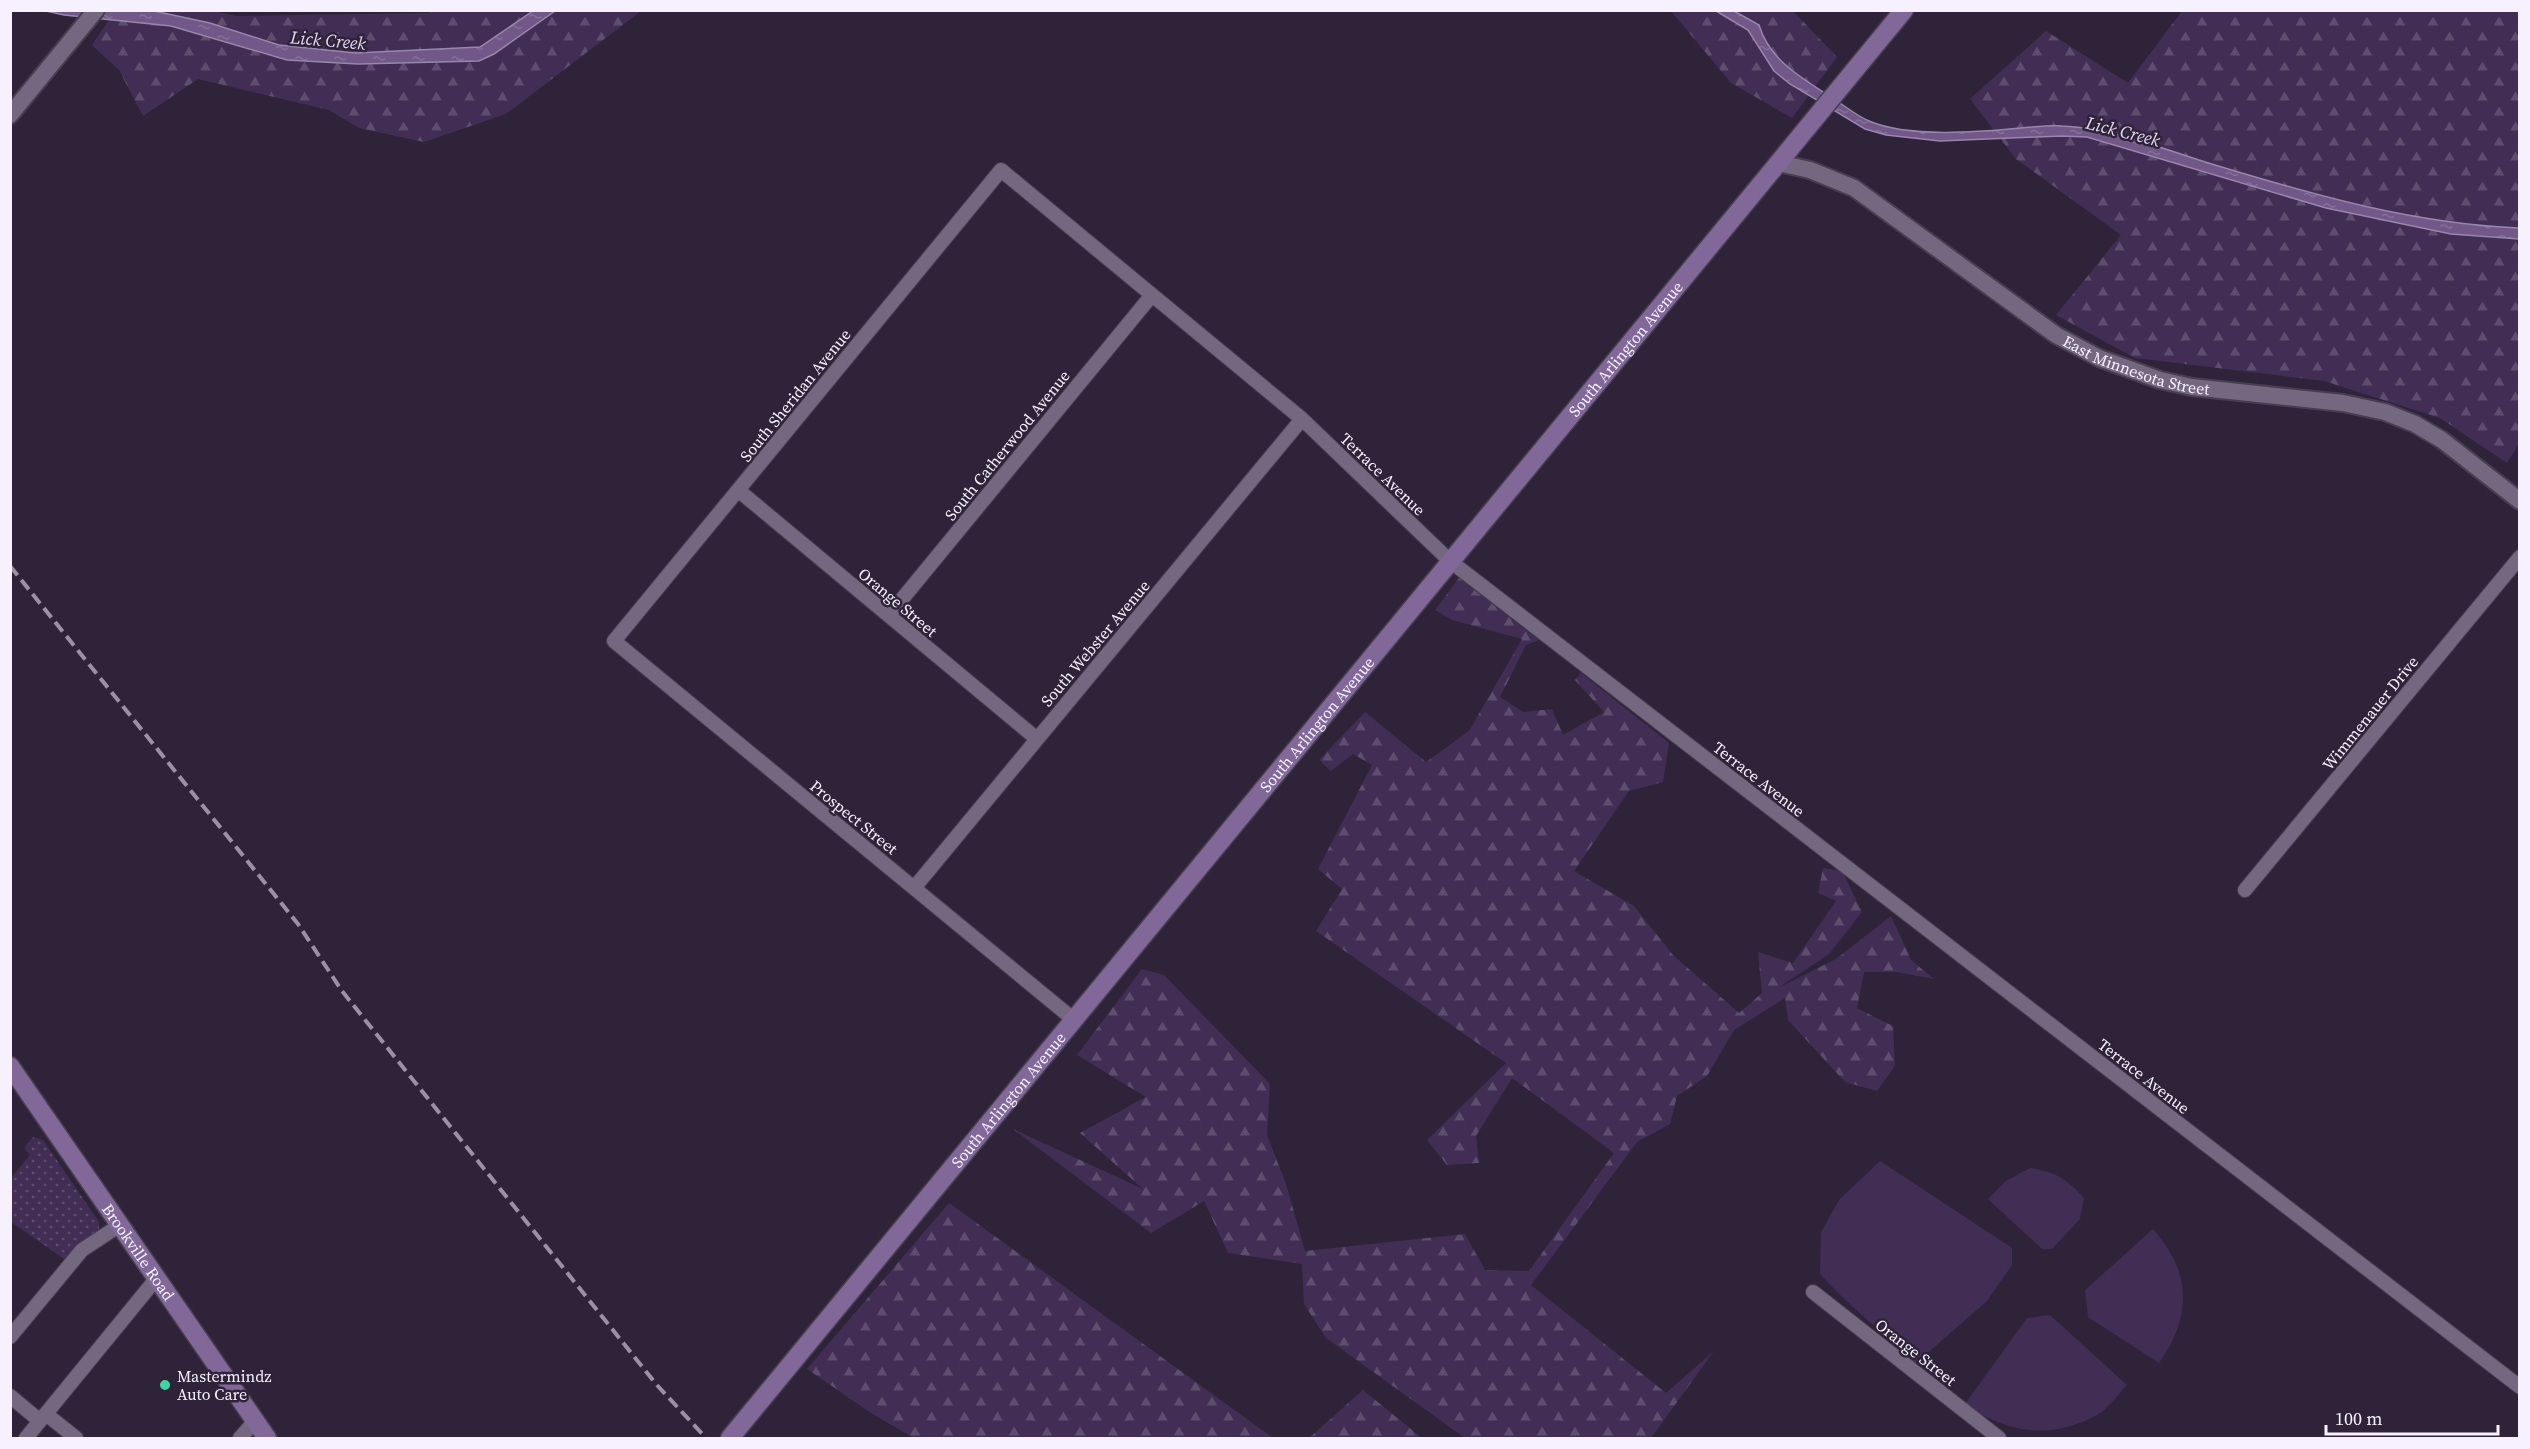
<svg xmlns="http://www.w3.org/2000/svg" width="2530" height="1449" font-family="'Source Serif 4',serif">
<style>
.grass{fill:url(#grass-dots)}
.forest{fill:url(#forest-firs)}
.park{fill:#422e54}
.water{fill:url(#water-ripples);stroke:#9986ac;stroke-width:1.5}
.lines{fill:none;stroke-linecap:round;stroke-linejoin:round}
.minor-casing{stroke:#483e50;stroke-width:16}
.tertiary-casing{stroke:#483e50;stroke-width:20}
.secondary-casing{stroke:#483e50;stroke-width:21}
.minor{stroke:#746881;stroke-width:14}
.tertiary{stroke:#746881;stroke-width:16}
.secondary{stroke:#826899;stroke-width:18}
.rail{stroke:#9a91a3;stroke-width:4;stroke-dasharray:12 6;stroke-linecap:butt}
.poi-dot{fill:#3fd4a2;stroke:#2e2338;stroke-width:2}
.labels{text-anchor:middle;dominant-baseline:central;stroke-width:5;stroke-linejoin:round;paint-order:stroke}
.street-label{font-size:16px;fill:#f7f1ff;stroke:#2e2338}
.poi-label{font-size:16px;fill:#f7f1ff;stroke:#2e2338;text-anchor:start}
.water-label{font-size:18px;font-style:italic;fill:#e6d7f5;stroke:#2e2338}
</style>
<defs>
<pattern id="grass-dots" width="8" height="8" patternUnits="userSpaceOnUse" patternTransform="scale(1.5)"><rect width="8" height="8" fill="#422e54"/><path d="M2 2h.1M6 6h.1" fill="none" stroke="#5e4d6e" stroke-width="1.8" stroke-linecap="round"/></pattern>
<pattern id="forest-firs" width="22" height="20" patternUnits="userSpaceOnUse" patternTransform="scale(1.5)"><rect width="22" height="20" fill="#422e54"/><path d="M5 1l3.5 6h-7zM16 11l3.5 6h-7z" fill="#5e4d6e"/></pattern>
<pattern id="water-ripples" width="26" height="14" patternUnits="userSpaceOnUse" patternTransform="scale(1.5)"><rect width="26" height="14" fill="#715888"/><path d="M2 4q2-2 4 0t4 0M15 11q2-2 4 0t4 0" fill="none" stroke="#86709a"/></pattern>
</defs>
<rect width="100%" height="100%" fill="#2e2338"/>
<path class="grass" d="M33 1137 43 1140 99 1222V1233L67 1261 11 1222 10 1179 30 1155 24 1148Z"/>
<path class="forest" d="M210 10 236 16 429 13 433 10 641 11 506 114 424 142 359 128 329 110 198 79 143 116 119 70 92 45 115 11Z
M1671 11H1793L1837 57 1792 118 1731 83Z
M2182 11H2519L2520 442 2507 463 2440 418 2324 381 2135 358 2056 315 2121 235 2016 159 1970 99 2046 31 2128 83Z
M1459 578 1539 640 1526 645 1500 697 1523 712 1552 709 1563 735 1604 712 1575 680 1581 673 1669 743 1663 782 1629 791 1574 871 1634 906 1673 955 1739 1013 1762 993 1758 952 1793 963 1836 901 1818 893 1823 868 1842 871 1862 912 1829 954 1778 988 1836 959 1891 916 1911 960 1934 979 1896 972H1864L1857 1008 1893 1026 1895 1066 1877 1091 1845 1082 1788 1020 1785 998 1734 1030 1707 1076 1677 1096 1670 1124 1637 1142 1531 1285 1666 1393 1714 1351 1651 1438H1465L1326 1338 1304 1304 1302 1264 1228 1253 1204 1201 1151 1233 1013 1129 1143 1189 1080 1133 1146 1097 1077 1055 1142 969 1164 975 1270 1084 1267 1135 1286 1184 1305 1251 1465 1234 1485 1270 1529 1271 1614 1153 1512 1078 1476 1136 1479 1163 1447 1165 1427 1140 1506 1063 1316 931 1342 889 1318 869 1372 765 1353 754 1331 771 1319 760 1365 712 1426 762 1469 731 1522 639 1452 620 1435 610Z
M949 1203 1273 1438H914L871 1413 807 1369Z
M1363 1390 1422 1438H1309Z"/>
<path class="park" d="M1880 1161 2012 1248V1265L1987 1301 1915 1364 1838 1293 1820 1274 1821 1232 1839 1200Z
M2030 1168C2057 1172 2066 1179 2084 1198L2080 1219 2052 1249H2042L1988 1199 2006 1181Z
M2153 1229C2192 1273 2192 1316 2159 1363L2088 1317 2085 1290Z
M2050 1315 2127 1385C2118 1394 2108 1409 2097 1415 2050 1440 2009 1434 1965 1404L2027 1318Z"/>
<path class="water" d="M46 11H154L210 23 279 45 355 53 480 47 533 11H555L494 54 479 61 358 64 287 60 171 26 64 15Z
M1716 11H1734L1759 25C1770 62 1804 79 1834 99 1845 106 1857 116 1869 121 1909 138 1978 132 2021 128 2035 127 2049 125 2062 126 2116 128 2164 150 2215 165 2314 195 2415 224 2519 228V239L2451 234 2326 208 2087 137 2061 136 1940 141 1886 135 1865 129 1790 84 1774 71 1748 30Z"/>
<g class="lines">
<defs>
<path id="minor" d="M738 490 1037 739
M889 615 1152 295
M914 888 1302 419
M2245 890 2520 557
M1073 1019 614 641 1001 170 1302 419 1450 561 2520 1387
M1813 1292 1999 1438
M10 1337 82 1250 120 1225
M10 1396 40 1421
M46 1414 76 1438
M26 1438 156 1279
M240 1438 255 1421"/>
<g id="tertiary">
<path d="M10 115 96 10"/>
<path id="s1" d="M1779 163 1810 170 1854 188 2056 335 2099 358 2160 380 2192 387 2343 403 2385 412 2415 424 2442 440 2520 501"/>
</g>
<g id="secondary">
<path id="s2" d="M10 1066 267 1438"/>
<path id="s3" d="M730 1438 1904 10"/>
</g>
</defs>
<use href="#minor" class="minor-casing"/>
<use href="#tertiary" class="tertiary-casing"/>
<use href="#secondary" class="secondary-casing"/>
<use href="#minor" class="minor"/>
<use href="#tertiary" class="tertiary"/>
<use href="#secondary" class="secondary"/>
<path class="rail" d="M10 566 298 924 342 991 656 1384 706 1438"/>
</g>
<circle class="poi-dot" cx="165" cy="1385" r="6"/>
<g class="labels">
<g class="street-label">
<text stroke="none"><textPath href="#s3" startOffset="1410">South Arlington Avenue</textPath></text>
<text stroke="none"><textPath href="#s1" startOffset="416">East Minnesota Street</textPath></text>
<text transform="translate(795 395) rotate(-51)">South Sheridan Avenue</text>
<text transform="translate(1007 445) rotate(-51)">South Catherwood Avenue</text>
<text transform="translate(1383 474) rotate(44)">Terrace Avenue</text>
<text transform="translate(898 602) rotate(40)">Orange Street</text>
<text transform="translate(1095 643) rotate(-50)">South Webster Avenue</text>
<text transform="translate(2370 713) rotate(-51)">Wimmenauer Drive</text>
<text stroke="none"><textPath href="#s3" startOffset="924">South Arlington Avenue</textPath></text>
<text transform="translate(1759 779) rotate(38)">Terrace Avenue</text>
<text transform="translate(854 817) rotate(39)">Prospect Street</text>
<text transform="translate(2144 1076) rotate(38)">Terrace Avenue</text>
<text stroke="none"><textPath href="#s3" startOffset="438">South Arlington Avenue</textPath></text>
<text stroke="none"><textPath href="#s2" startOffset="226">Brookville Road</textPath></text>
<text transform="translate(1916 1352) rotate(38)">Orange Street</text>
</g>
<g class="poi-label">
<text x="177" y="1376">Mastermindz<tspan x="177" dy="18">Auto Care</tspan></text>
</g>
<g class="water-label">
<text transform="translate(328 40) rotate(5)">Lick Creek</text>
<text transform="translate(2123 131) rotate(14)">Lick Creek</text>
</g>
</g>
<rect width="2530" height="1449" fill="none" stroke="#f7f1ff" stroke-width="24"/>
<path d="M2326 1425v9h172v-9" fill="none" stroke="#f7f1ff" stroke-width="3"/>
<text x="2335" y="1425" font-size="18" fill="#f7f1ff" stroke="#2e2338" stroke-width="4.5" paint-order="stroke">100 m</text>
</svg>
